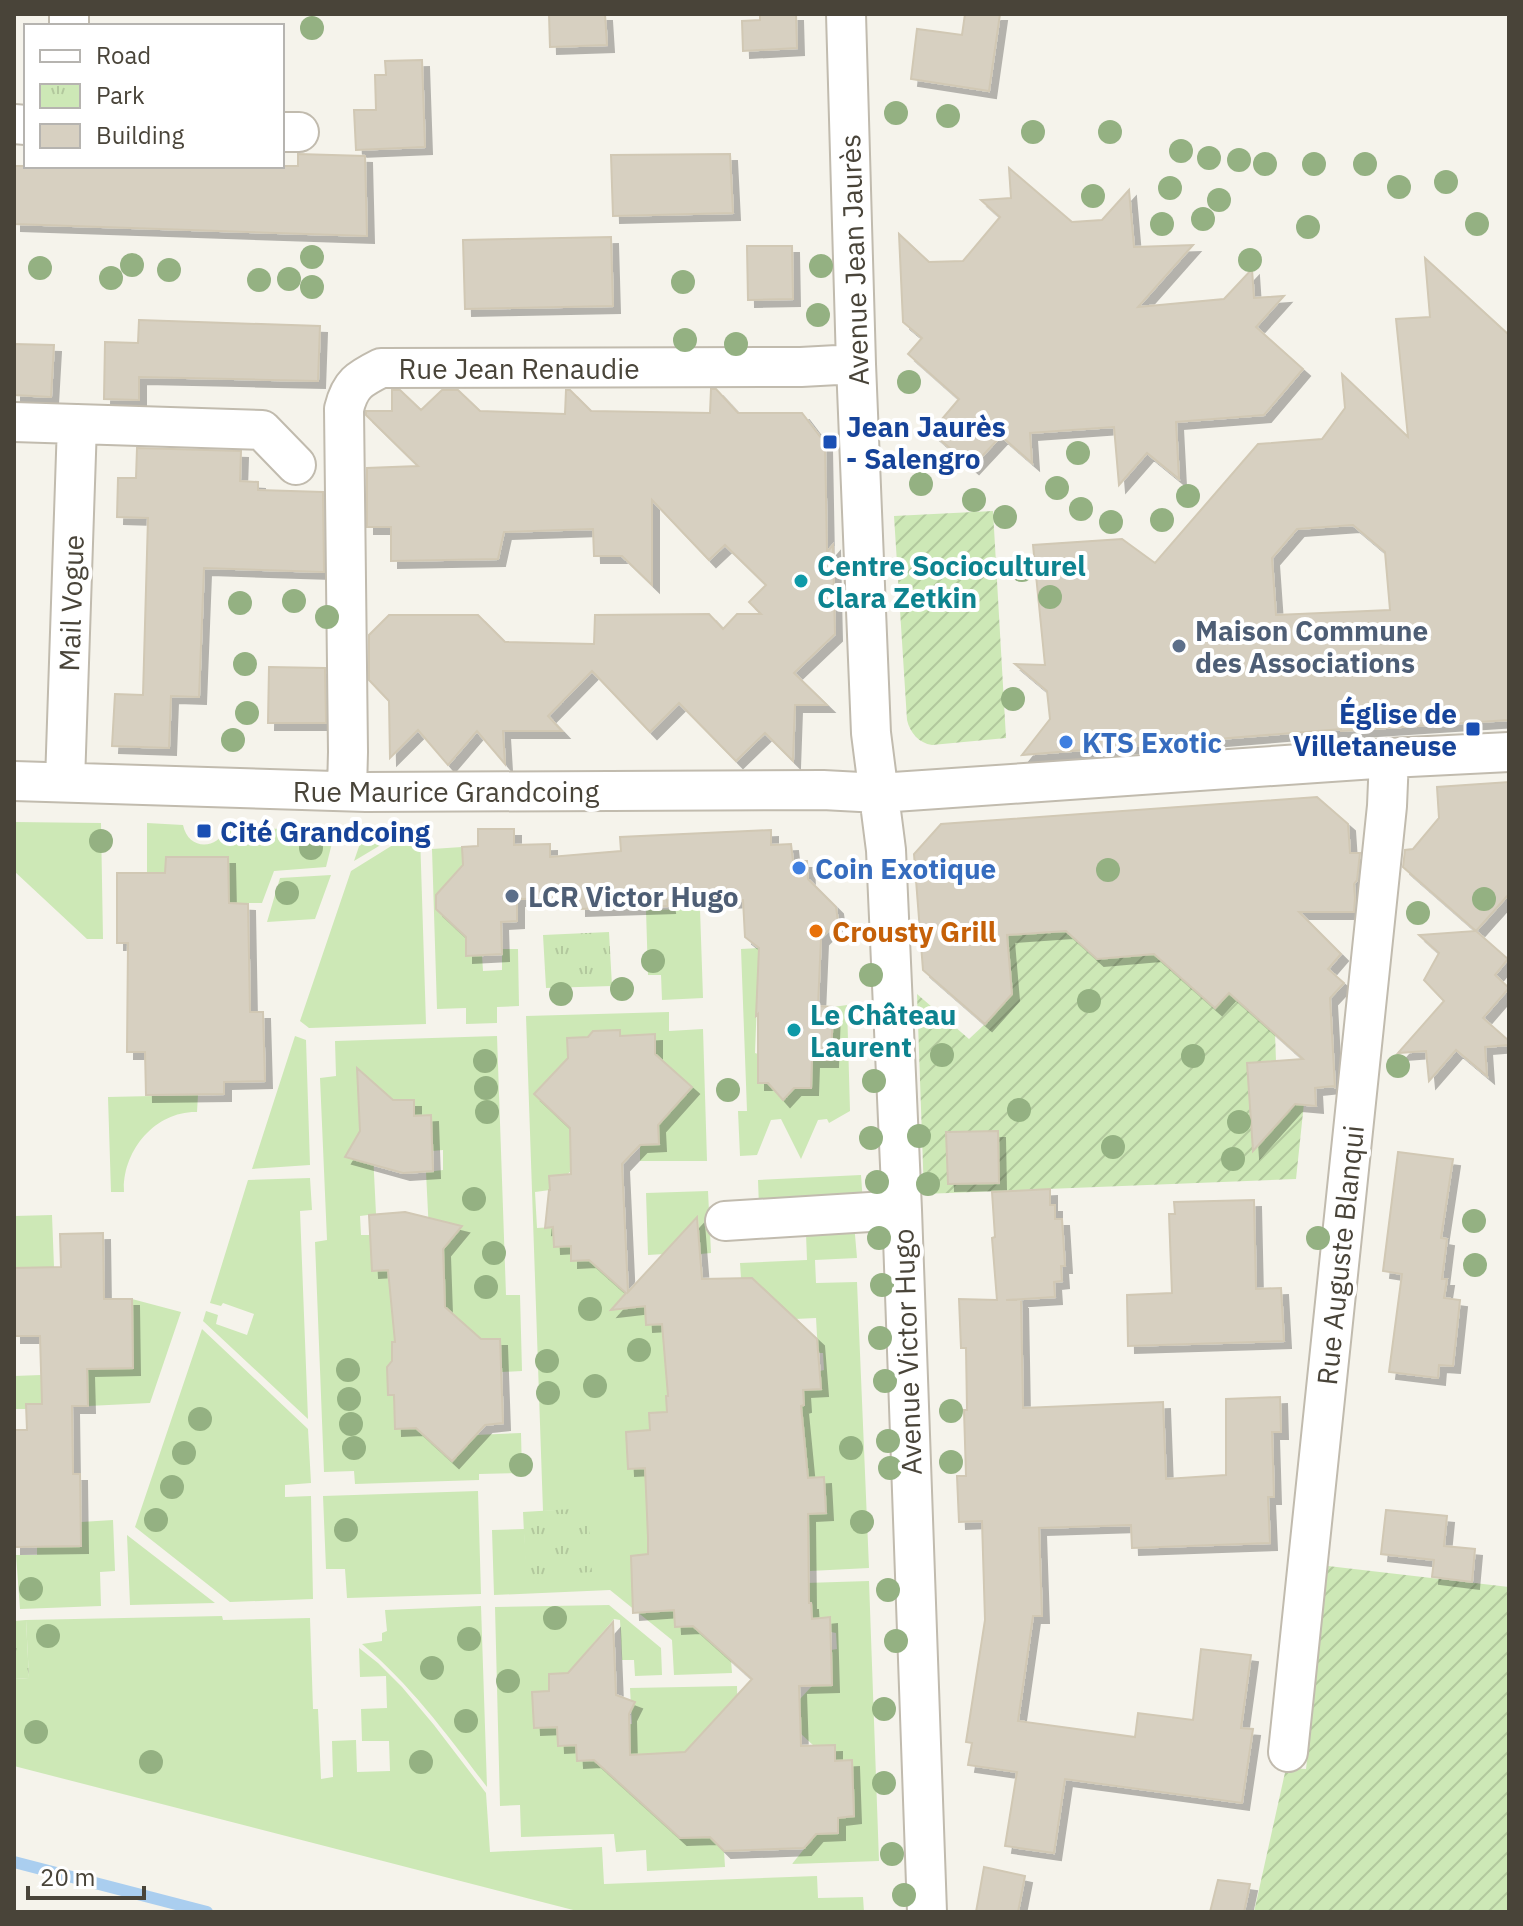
<svg xmlns="http://www.w3.org/2000/svg" width="1523" height="1926" font-family="'IBM Plex Sans',sans-serif">
<style>
.grass{fill:#cde8b6}
.park{fill:url(#park-tufts)}
.garden{fill:url(#garden-furrows)}
.lines{fill:none;stroke-linecap:round;stroke-linejoin:round}
.stream{stroke:#aaceef;stroke-width:12}
.building{fill:#d7d0c1;stroke:#d1c8b4;stroke-width:2;fill-rule:evenodd;filter:url(#shadow)}
.minor-casing{stroke:#c1bbae;stroke-width:42}
.minor{stroke:#fff;stroke-width:38}
.tree{fill:#94b182}
.transit-dot{fill:#1a4fb4;stroke:#fff;stroke-width:3}
.culture-dot{fill:#0f9aa8;stroke:#fff;stroke-width:3}
.service-dot{fill:#5c6f8a;stroke:#fff;stroke-width:3}
.shop-dot{fill:#3f7fe0;stroke:#fff;stroke-width:3}
.food-dot{fill:#e8710a;stroke:#fff;stroke-width:3}
.labels{text-anchor:middle;dominant-baseline:central;stroke-width:8;stroke-linejoin:round;paint-order:stroke}
.street-label{font-size:28px;fill:#494439;stroke:#fff}
.transit-label{font-size:28px;font-weight:bold;fill:#164399;stroke:#fff;text-anchor:start}
.culture-label{font-size:28px;font-weight:bold;fill:#0d838f;stroke:#fff;text-anchor:start}
.service-label{font-size:28px;font-weight:bold;fill:#4e5e75;stroke:#fff;text-anchor:start}
.shop-label{font-size:28px;font-weight:bold;fill:#366cbe;stroke:#fff;text-anchor:start}
.food-label{font-size:28px;font-weight:bold;fill:#c56008;stroke:#fff;text-anchor:start}
</style>
<defs>
<pattern id="park-tufts" width="24" height="20" patternUnits="userSpaceOnUse" patternTransform="scale(2)"><rect width="24" height="20" fill="#cde8b6"/><path d="M3 7l-1-3M5 7V3M7 7l1-3M15 17l-1-3M17 17v-4M19 17l1-3" fill="none" stroke="#b2c89d"/></pattern>
<pattern id="garden-furrows" width="10" height="10" patternUnits="userSpaceOnUse" patternTransform="scale(2)"><rect width="10" height="10" fill="#cde8b6"/><path d="M-1 1l2-2M0 10L10 0M9 11l2-2" fill="none" stroke="#b2c89d"/></pattern>
<filter id="shadow"><feDropShadow dx="7" dy="7" stdDeviation="0" flood-color="#0004"/></filter>
</defs>
<rect width="100%" height="100%" fill="#f5f3eb"/>
<path class="grass" d="M14 822 101 823 103 939H87L14 871Z
M147 823 183 825C188 850 217 851 226 828L300 829 332 843 326 867 274 871 262 903H229L228 857H166L165 873H147Z
M409 828 354 861 365 829Z
M420 834 426 1024 309 1028 300 1021 351 871 409 835Z
M462 847 466 956 482 955 483 971 502 970V949H518L519 1006 497 1007V1023L466 1024V1008L437 1009 432 849Z
M331 875 315 919 267 922 280 878Z
M700 909 703 998 662 1000 661 975H648L646 910Z
M759 948 755 1053 758 1054V1083H772L778 1094H788L794 1088H811L812 1060H831L833 1007 847 1005 850 1111 829 1123 827 1119 818 1120 801 1159 781 1119 771 1120 757 1155 740 1156 738 1111H747L741 949Z
M669 1012V1031L703 1029 707 1161H640V1145L691 1087 655 1054V1035L620 1036V1030L602 1031V1036L567 1038 568 1058 534 1094 570 1128 582 1161 550 1190 535 1192 537 1228 553 1227 554 1246H571L572 1261 589 1260 621 1288H627L628 1308 645 1306 646 1325 662 1324 663 1340 686 1395 666 1396 667 1412 649 1413 650 1430 628 1469 645 1468V1483L663 1482 668 1537 647 1538 648 1554 658 1611 674 1610 695 1625 731 1660 732 1673 674 1675 672 1640 610 1590 494 1595 492 1530 524 1529 527 1575 588 1509 543 1511 526 1016Z
M295 1036 306 1040 310 1165 252 1169Z
M497 1036 506 1295H520L522 1371 502 1372 500 1339H481L451 1312H445L442 1240 429 1233 426 1172 443 1170V1150L432 1151 431 1116H414L413 1100H393L350 1155 353 1159 363 1161 373 1153 376 1214 360 1216 361 1235H370L372 1271 388 1270 412 1341 392 1343 393 1376 387 1378 388 1395H394L395 1428H416L452 1461 475 1435 521 1433 522 1473 479 1474V1480L355 1484 354 1471 324 1472 315 1242 327 1240 320 1078 336 1076 335 1041Z
M198 1095 197 1112C155 1111 122 1151 124 1192H111L108 1097Z
M861 1175 863 1203 759 1207 758 1180Z
M310 1178 312 1210 300 1211 308 1419 203 1321 206 1311 218 1315 216 1324 247 1335 254 1314 223 1303 221 1306 210 1303 248 1180Z
M708 1191 711 1253 700 1254 698 1217 664 1254 648 1255 646 1193Z
M52 1215 54 1267 14 1268V1216Z
M854 1223 857 1258 815 1260 816 1283 857 1282 869 1568 810 1571 808 1478 783 1407 804 1405 803 1390 821 1389 820 1371 824 1370 823 1353H818L816 1318 795 1319 761 1287 743 1309 740 1263 807 1260 806 1234Z
M132 1299 181 1312 150 1403 88 1406 87 1369 133 1368Z
M202 1329 308 1429 311 1483 285 1485V1497L311 1496 313 1599 230 1602 135 1527Z
M41 1375V1404H26V1409H14V1376Z
M478 1491 481 1594 347 1598 345 1569H326L323 1496Z
M113 1520 115 1571 100 1572 101 1606 20 1609 16 1555H37V1547L81 1546V1522Z
M127 1535 215 1603 130 1605Z
M869 1581 879 1861 792 1864 816 1834 837 1833 838 1818 854 1816 852 1761H835L834 1746H814L800 1733 799 1700 812 1686 832 1684 831 1650 837 1649 836 1633 831 1632 830 1618 812 1619 811 1604H804L805 1583Z
M609 1605 661 1648 662 1675 635 1676 634 1660H622L620 1620 614 1619 568 1673 549 1674V1691L532 1692 534 1727H557L558 1746 576 1745 577 1761 594 1760 647 1808 674 1807 692 1824V1838L710 1837 724 1851 725 1867 647 1871 646 1850 616 1852 614 1834 521 1837 520 1805 500 1806 495 1607Z
M481 1606 487 1787C448 1736 411 1685 362 1644L382 1641V1633L387 1631 385 1610Z
M222 1616 223 1620 310 1618 313 1709H318L321 1779 333 1777 332 1741 356 1740 357 1772 390 1771 389 1741H362L361 1709 387 1708 386 1676 360 1677 359 1648 378 1663 402 1687 434 1725 486 1793 490 1852 602 1847 604 1884 817 1876 818 1898 863 1897 864 1912H881H581L14 1766V1679L29 1678 26 1620Z
M737 1686 739 1765 730 1704 685 1752 664 1753 631 1771 629 1734 618 1725 632 1724 630 1688Z"/>
<path class="park" d="M609 932 612 986 546 988 543 935Z
M588 1508 592 1572 526 1576 523 1512Z
M26 1620 29 1678 14 1679V1621Z"/>
<path class="garden" d="M993 511 1006 738 932 745C919 743 910 733 907 720L894 516Z
M1021 920 1036 933 1065 931 1094 956 1182 952 1197 965 1184 981 1215 1008 1229 993 1258 1019 1315 1014 1330 998 1332 1027 1305 1059 1275 1033 1276 1061 1247 1064 1253 1150 1299 1099 1304 1103 1296 1179 924 1194 917 994 969 1039 985 1024 1012 994 1008 937Z
M1328 1566 1509 1587V1912H1254L1286 1768 1306 1769Z"/>
<g class="lines">
<path class="stream" d="M14 1862 207 1912"/>
</g>
<path class="building" d="M549 14H605L607 45 550 47Z
M760 14H796L797 48 743 51 742 21 760 20Z
M965 14H1000L989 91 911 79 917 29 962 35Z
M422 60 425 147 356 150 354 110H376L375 75H386L385 61Z
M298 154 365 156 367 236 14 224V166H298Z
M730 154 733 213 613 216 611 155Z
M1009 168 1072 222 1102 220 1129 190 1134 247 1193 245 1138 307 1224 299 1252 269 1254 298 1284 296 1256 327 1303 369 1264 415 1176 422 1179 479 1147 453 1119 485 1114 427 1030 433 1032 463 1001 436 972 467 931 432 959 399 908 354 922 338 903 322 899 234 929 262 963 261 1000 217 981 200 1011 198Z
M611 237 613 306 465 309 463 240Z
M747 246H792L793 299 748 300Z
M1425 258 1509 335V720L1341 731V729L1022 755 1050 719 1047 691 1015 664 1045 665 1033 545 1122 539 1155 563 1258 444 1322 439 1345 408 1342 374 1408 437 1396 319 1430 317ZM1353 525 1385 552 1390 610 1276 615 1272 558 1297 529Z
M139 320 320 326 318 381 139 377V400L104 399 105 342 138 343Z
M14 344 54 345 51 397 14 395Z
M711 389H716L738 413H802L825 443 827 552 833 545 835 634 794 673 827 705H795L793 761 765 733 736 761 679 703 650 732 592 671 548 716 562 731H503L505 764 477 731 448 765 418 730 390 758 389 701 369 680V635L389 615H478L505 642 594 644 595 615 709 614 723 629 737 614H761L749 602 766 585 725 545 709 560 652 500V585L622 556H594L593 529 504 532 498 559 391 561V527H367V468L418 466 366 415V411H392V390H400L421 410 442 390H458L480 411 565 414 566 390H570L591 411 710 413Z
M137 448 241 451 240 481 258 482V490L323 492 324 572 204 568 199 697 171 696 169 748 112 746 115 694 143 695 148 518 117 517 118 478H136Z
M269 667 325 668 326 723H268Z
M1509 782V894L1476 931 1508 959 1495 975 1509 988 1483 1018 1509 1041V1045L1485 1047 1487 1076 1456 1050 1429 1081 1426 1051 1398 1053 1444 1001 1424 980 1439 953 1419 935 1476 931 1403 867 1405 850 1413 849 1439 818 1437 787Z
M1317 797 1348 824 1350 853H1360L1357 880 1354 884 1355 898 1354 912H1299L1341 954 1328 969 1344 983 1330 998 1335 1088 1334 1086 1315 1088 1316 1106 1295 1104 1253 1151 1247 1063 1303 1059 1229 993 1215 1008 1154 954 1097 959 1066 931 1007 935 1012 994 985 1024 923 970 914 854 941 824Z
M478 829H514V845L550 844V857L621 851 620 837 771 830V845L791 844 793 861H807L808 879 836 907 838 921 821 938 818 1006 833 1007 831 1060H812L811 1088H794L783 1100 768 1083H758V1014L756 1016 759 948 745 937 743 900 709 902 667 900 668 906 579 909V898L517 899V921L501 922 502 954 466 956V937L436 909V895L463 865 462 847 478 846Z
M166 857H228L229 903 248 904 250 1012H263L265 1081 224 1082V1094L146 1095 145 1052H127L128 943H117V873H165Z
M620 1030V1036L655 1034V1054L692 1087 658 1125 659 1144 640 1145 622 1164 628 1292 697 1217 702 1279 752 1278 817 1339 821 1389 803 1390 804 1405 801 1406 808 1478 824 1477 826 1513 808 1514 809 1603H811L812 1619 830 1617 832 1685 799 1686 801 1746 835 1745V1761L852 1760 854 1816 838 1818V1833L816 1834 804 1848 724 1851 710 1837 680 1838 594 1760 577 1761 576 1745 558 1746 557 1727 534 1728 532 1692 549 1691V1674L568 1673 613 1622 616 1695 635 1702 629 1714 630 1755 685 1752 752 1679 693 1626 675 1627 674 1610 633 1613 631 1556 648 1554V1538L645 1468 628 1469 626 1432 650 1430 649 1413 667 1412 666 1396H668L662 1324 646 1325 645 1306 611 1310 626 1293 589 1260 571 1261V1246L554 1247 553 1227 545 1228 549 1190H550L549 1176 571 1174 570 1128 534 1094 568 1058 567 1038 588 1037 593 1031Z
M357 1068 393 1100H414V1116L431 1115 433 1171 403 1173 345 1157 360 1131Z
M998 1131 999 1183 948 1184 946 1132Z
M1398 1152 1453 1159 1441 1238 1447 1239 1442 1279H1447L1444 1298 1460 1300 1453 1366 1439 1365 1438 1378 1389 1372 1402 1274 1383 1271Z
M1050 1189V1205H1055V1219H1062L1065 1266H1061L1062 1281 1054 1282 1055 1297 1006 1300H1021L1023 1408 1163 1402 1166 1479 1226 1475V1399L1280 1397 1281 1432H1272L1274 1497H1268L1270 1543 1132 1548 1131 1525 1039 1528 1042 1616H1033L1018 1721 1135 1737 1138 1713 1193 1720 1201 1649 1251 1655 1241 1728 1253 1729 1242 1803 1065 1779 1054 1853 1005 1846 1017 1772 968 1765 972 1743 966 1742 985 1620 982 1521 959 1522 957 1476H966L964 1410H967L966 1348H961L959 1299 997 1300 992 1238 995 1237 992 1192Z
M1254 1200 1256 1289 1281 1288 1284 1341 1128 1346 1127 1295 1172 1293 1169 1214H1175L1174 1202Z
M405 1212 462 1226 443 1249 445 1307 481 1339H500L503 1423 485 1425 452 1461 416 1428 395 1429 394 1395H388L387 1367 392 1361V1342H395L388 1270 372 1271 369 1215Z
M103 1233 104 1299H132L133 1368 87 1369 88 1406H72L73 1474H80L81 1546 14 1547V1430H27L26 1404H42L40 1336H14V1268L61 1267 60 1234Z
M1386 1510 1447 1516 1444 1546 1475 1549 1472 1582 1432 1577 1434 1560 1381 1554Z
M984 1867 1025 1876 1018 1912H976Z
M1218 1880 1250 1884 1244 1912H1210Z"/>
<g class="lines">
<defs>
<path id="minor" d="M846 14 856 364 871 733 886 850 902 1210 927 1912
M69 26V14
M14 124 26 125
M282 132H299
M14 422 262 430 296 465
M14 781 366 792 823 790 879 793 1389 758 1509 752
M65 782 77 424
M347 791 348 752 344 409C350 384 359 379 381 368L801 367 856 364
M725 1221 902 1210
M1288 1752 1387 806 1389 758"/>
</defs>
<use href="#minor" class="minor-casing"/>
<use href="#minor" class="minor"/>
</g>
<g class="tree">
<circle cx="312" cy="28" r="12"/>
<circle cx="896" cy="113" r="12"/>
<circle cx="948" cy="116" r="12"/>
<circle cx="1033" cy="132" r="12"/>
<circle cx="1110" cy="132" r="12"/>
<circle cx="1181" cy="151" r="12"/>
<circle cx="1209" cy="158" r="12"/>
<circle cx="1239" cy="160" r="12"/>
<circle cx="1265" cy="164" r="12"/>
<circle cx="1314" cy="164" r="12"/>
<circle cx="1365" cy="164" r="12"/>
<circle cx="1446" cy="182" r="12"/>
<circle cx="1399" cy="187" r="12"/>
<circle cx="1170" cy="188" r="12"/>
<circle cx="1093" cy="196" r="12"/>
<circle cx="1219" cy="200" r="12"/>
<circle cx="1203" cy="219" r="12"/>
<circle cx="1162" cy="224" r="12"/>
<circle cx="1477" cy="224" r="12"/>
<circle cx="1308" cy="227" r="12"/>
<circle cx="312" cy="257" r="12"/>
<circle cx="1250" cy="260" r="12"/>
<circle cx="132" cy="265" r="12"/>
<circle cx="821" cy="266" r="12"/>
<circle cx="40" cy="268" r="12"/>
<circle cx="169" cy="270" r="12"/>
<circle cx="111" cy="278" r="12"/>
<circle cx="289" cy="279" r="12"/>
<circle cx="259" cy="280" r="12"/>
<circle cx="683" cy="282" r="12"/>
<circle cx="312" cy="287" r="12"/>
<circle cx="818" cy="315" r="12"/>
<circle cx="685" cy="340" r="12"/>
<circle cx="736" cy="344" r="12"/>
<circle cx="909" cy="382" r="12"/>
<circle cx="1078" cy="453" r="12"/>
<circle cx="921" cy="484" r="12"/>
<circle cx="1057" cy="488" r="12"/>
<circle cx="1188" cy="496" r="12"/>
<circle cx="974" cy="500" r="12"/>
<circle cx="1081" cy="509" r="12"/>
<circle cx="1005" cy="517" r="12"/>
<circle cx="1162" cy="520" r="12"/>
<circle cx="1111" cy="522" r="12"/>
<circle cx="1022" cy="570" r="12"/>
<circle cx="1050" cy="597" r="12"/>
<circle cx="294" cy="601" r="12"/>
<circle cx="240" cy="603" r="12"/>
<circle cx="327" cy="617" r="12"/>
<circle cx="245" cy="664" r="12"/>
<circle cx="1013" cy="699" r="12"/>
<circle cx="247" cy="713" r="12"/>
<circle cx="233" cy="740" r="12"/>
<circle cx="101" cy="841" r="12"/>
<circle cx="311" cy="848" r="12"/>
<circle cx="1108" cy="870" r="12"/>
<circle cx="287" cy="893" r="12"/>
<circle cx="1484" cy="899" r="12"/>
<circle cx="1418" cy="913" r="12"/>
<circle cx="653" cy="961" r="12"/>
<circle cx="871" cy="975" r="12"/>
<circle cx="622" cy="989" r="12"/>
<circle cx="561" cy="994" r="12"/>
<circle cx="1089" cy="1001" r="12"/>
<circle cx="942" cy="1055" r="12"/>
<circle cx="1193" cy="1056" r="12"/>
<circle cx="485" cy="1061" r="12"/>
<circle cx="1398" cy="1066" r="12"/>
<circle cx="874" cy="1081" r="12"/>
<circle cx="486" cy="1088" r="12"/>
<circle cx="728" cy="1090" r="12"/>
<circle cx="1019" cy="1110" r="12"/>
<circle cx="487" cy="1112" r="12"/>
<circle cx="1239" cy="1122" r="12"/>
<circle cx="919" cy="1136" r="12"/>
<circle cx="871" cy="1138" r="12"/>
<circle cx="1113" cy="1147" r="12"/>
<circle cx="1233" cy="1159" r="12"/>
<circle cx="877" cy="1182" r="12"/>
<circle cx="928" cy="1184" r="12"/>
<circle cx="474" cy="1199" r="12"/>
<circle cx="1474" cy="1221" r="12"/>
<circle cx="879" cy="1238" r="12"/>
<circle cx="1318" cy="1238" r="12"/>
<circle cx="494" cy="1253" r="12"/>
<circle cx="1475" cy="1265" r="12"/>
<circle cx="882" cy="1285" r="12"/>
<circle cx="486" cy="1287" r="12"/>
<circle cx="590" cy="1309" r="12"/>
<circle cx="880" cy="1338" r="12"/>
<circle cx="639" cy="1350" r="12"/>
<circle cx="547" cy="1361" r="12"/>
<circle cx="348" cy="1370" r="12"/>
<circle cx="885" cy="1381" r="12"/>
<circle cx="595" cy="1386" r="12"/>
<circle cx="548" cy="1393" r="12"/>
<circle cx="349" cy="1399" r="12"/>
<circle cx="951" cy="1411" r="12"/>
<circle cx="200" cy="1419" r="12"/>
<circle cx="351" cy="1424" r="12"/>
<circle cx="888" cy="1441" r="12"/>
<circle cx="354" cy="1448" r="12"/>
<circle cx="851" cy="1448" r="12"/>
<circle cx="184" cy="1453" r="12"/>
<circle cx="951" cy="1462" r="12"/>
<circle cx="521" cy="1465" r="12"/>
<circle cx="890" cy="1468" r="12"/>
<circle cx="172" cy="1487" r="12"/>
<circle cx="156" cy="1520" r="12"/>
<circle cx="862" cy="1522" r="12"/>
<circle cx="346" cy="1530" r="12"/>
<circle cx="31" cy="1589" r="12"/>
<circle cx="888" cy="1590" r="12"/>
<circle cx="555" cy="1618" r="12"/>
<circle cx="48" cy="1636" r="12"/>
<circle cx="469" cy="1639" r="12"/>
<circle cx="896" cy="1641" r="12"/>
<circle cx="432" cy="1668" r="12"/>
<circle cx="508" cy="1681" r="12"/>
<circle cx="884" cy="1709" r="12"/>
<circle cx="466" cy="1721" r="12"/>
<circle cx="36" cy="1732" r="12"/>
<circle cx="151" cy="1762" r="12"/>
<circle cx="421" cy="1762" r="12"/>
<circle cx="884" cy="1783" r="12"/>
<circle cx="892" cy="1854" r="12"/>
<circle cx="904" cy="1895" r="12"/>
</g>
<g class="transit-dot">
<rect x="822" y="434" width="16" height="16" rx="4"/>
<rect x="1465" y="721" width="16" height="16" rx="4"/>
<rect x="196" y="823" width="16" height="16" rx="4"/>
</g>
<g class="culture-dot">
<circle cx="801" cy="581" r="8"/>
<circle cx="794" cy="1030" r="8"/>
</g>
<g class="service-dot">
<circle cx="1179" cy="646" r="8"/>
<circle cx="512" cy="896" r="8"/>
</g>
<g class="shop-dot">
<circle cx="1066" cy="742" r="8"/>
<circle cx="799" cy="868" r="8"/>
</g>
<circle class="food-dot" cx="816" cy="931" r="8"/>
<g class="labels">
<g class="street-label">
<text transform="translate(854 260) rotate(-92)">Avenue Jean Jaurès</text>
<text x="519" y="368">Rue Jean Renaudie</text>
<text transform="translate(71 603) rotate(-88)">Mail Vogue</text>
<text x="446" y="791">Rue Maurice Grandcoing</text>
<text transform="translate(1340 1255) rotate(-84)">Rue Auguste Blanqui</text>
<text transform="translate(907 1352) rotate(-92)">Avenue Victor Hugo</text>
</g>
<g class="transit-label">
<text x="846" y="426">Jean Jaurès<tspan x="846" dy="32">- Salengro</tspan></text>
<text x="1457" y="713" text-anchor="end">Église de<tspan x="1457" dy="32">Villetaneuse</tspan></text>
<text x="220" y="831">Cité Grandcoing</text>
</g>
<g class="culture-label">
<text x="817" y="565">Centre Socioculturel<tspan x="817" dy="32">Clara Zetkin</tspan></text>
<text x="810" y="1014">Le Château<tspan x="810" dy="32">Laurent</tspan></text>
</g>
<g class="service-label">
<text x="1195" y="630">Maison Commune<tspan x="1195" dy="32">des Associations</tspan></text>
<text x="528" y="896">LCR Victor Hugo</text>
</g>
<g class="shop-label">
<text x="1082" y="742">KTS Exotic</text>
<text x="815" y="868">Coin Exotique</text>
</g>
<g class="food-label">
<text x="832" y="931">Crousty Grill</text>
</g>
</g>
<rect width="1523" height="1926" fill="none" stroke="#494439" stroke-width="32"/>
<rect x="24" y="24" width="260" height="144" fill="#ffffff" stroke="#b6b4b0" stroke-width="2"/>
<rect x="40" y="50" width="40" height="12" fill="#ffffff" stroke="#b6b4b0" stroke-width="2"/>
<text x="96" y="64" font-size="24" fill="#494439">Road</text>
<rect x="40" y="84" width="40" height="24" fill="url(#park-tufts)" stroke="#b6b4b0" stroke-width="2"/>
<text x="96" y="104" font-size="24" fill="#494439">Park</text>
<rect x="40" y="124" width="40" height="24" fill="#d7d0c1" stroke="#b6b4b0" stroke-width="2"/>
<text x="96" y="144" font-size="24" fill="#494439">Building</text>
<path d="M28 1886v12h116v-12" fill="none" stroke="#494439" stroke-width="4"/>
<text x="40" y="1886" font-size="24" fill="#494439" stroke="#ffffff" stroke-width="6" paint-order="stroke">20 m</text>
</svg>
